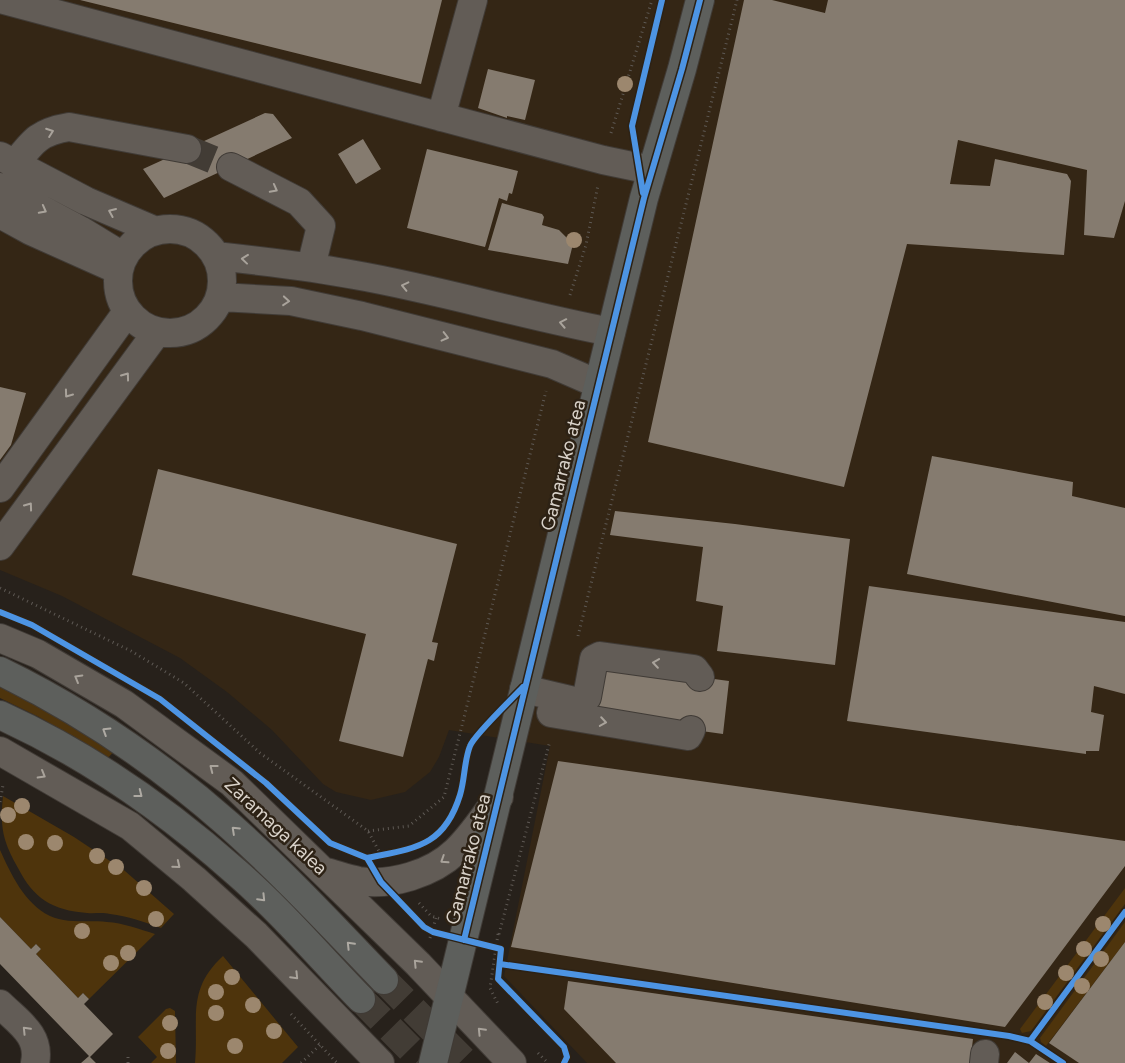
<svg xmlns="http://www.w3.org/2000/svg" width="1125" height="1063" font-family="Figtree,sans-serif">
<style>
.built{fill:#342615}
.green{fill:#4e340c}
.building{fill:#857b6f}
.lines{fill:none;stroke-linecap:round;stroke-linejoin:round}
.minor-tunnel{stroke:#423c35;stroke-width:28;stroke-dasharray:28 14;stroke-linecap:butt}
.major-tunnel{stroke:#423c35;stroke-width:28;stroke-dasharray:28 14;stroke-linecap:butt}
.minor-casing{stroke:#403b36;stroke-width:30}
.major-casing{stroke:#403b36;stroke-width:30}
.path{stroke:#5e5954;stroke-width:3;stroke-dasharray:1 4;stroke-linecap:butt}
.minor{stroke:#625c56;stroke-width:28}
.major{stroke:#5d5f5c;stroke-width:28}
.cycleway-casing{stroke:#2d2215;stroke-width:9}
.cycleway{stroke:#4d94e3;stroke-width:6}
.tree{fill:#9c876e}
.oneway{stroke:#a9a39b}
.oneway2{stroke:#aeaaa3}
.labels{text-anchor:middle;dominant-baseline:central;stroke-width:5;stroke-linejoin:round;paint-order:stroke}
.street-label{font-size:19px;fill:#d9d2c9;stroke:#2d2215}
</style>
<rect width="100%" height="100%" fill="#27211b"/>
<path class="built" d="M0 0H1125V1063H587L504 976 550 746 449 730 439 757 430 772 405 792 371 800 336 792 323 784 272 730 227 692 180 658 62 596 0 570Z"/>
<path class="green" d="M0 684 115 750 108 758 39 717 0 698Z
M3 796 74 837 125 871 174 914 161 928C144 922 128 916 110 914 102 912 95 914 87 913 52 910 34 899 18 868 2 840 0 827 3 796Z
M0 850C11 874 24 903 50 916 67 924 89 920 107 922 123 923 139 929 155 934L89 999 83 993 78 998 36 954 41 949 36 944 31 949 0 917Z
M1125 888V904L1031 1031 1022 1033 1020 1029Z
M1125 922V942L1046 1046 1041 1042 1040 1038Z
M223 956 298 1047 282 1063H195C199 1019 186 990 223 956Z
M170 1008 175 1011 176 1063H151L157 1057 138 1037 166 1009Z"/>
<path class="building" d="M80 0H442L421 84Z
M744 0H772L825 13 828 0H1125V201L1114 238 1084 235 1087 170 958 140 950 184 990 186 995 159 1067 174 1071 181 1064 255 907 244 844 487 648 442Z
M488 69 535 80 525 120 507 116V118L478 108Z
M265 113 273 114 292 138 164 198 143 169Z
M363 139 381 169 356 184 338 154Z
M427 149 518 171 512 194 509 193 507 201 499 198 485 247 407 228Z
M502 203 542 214 544 217 542 225 559 230 573 244 568 264 488 250Z
M0 387 26 393 11 445 0 460Z
M932 456 1073 482 1072 496 1125 508V616L907 574Z
M158 469 457 544 432 642 438 643 434 661 428 659 403 757 339 741 366 634 132 575Z
M615 511 735 524 850 539 835 665 717 651 723 606 696 601 703 547 610 535Z
M869 586 1125 622V694L1094 686 1091 712 1104 715 1099 751H1086V754L847 721Z
M602 664 729 681 723 734 594 716Z
M558 761 1125 841V866L1005 1027 511 947Z
M0 917 31 949 36 944 41 949 36 954 78 998 83 993 89 999 84 1004 113 1034 90 1057 96 1063H81L89 1056 0 964Z
M1125 942V1063H1079L1049 1043Z
M568 981 973 1039 970 1063H616L564 1009Z
M1015 1052 1029 1063 1036 1054 1050 1063H1007Z"/>
<g class="lines">
<path class="minor-tunnel" d="M187 149 231 167"/>
<path class="major-tunnel" d="M384 980 466 1063
M361 999 424 1063"/>
<defs>
<path id="minor" d="M4 0 603 160 651 170
M441 117 473 0
M0 156 86 201 156 231
M15 164C33 141 39 132 69 127L187 149
M231 167 299 202 321 226 311 267
M0 187 80 230 124 257
M0 214 31 231 116 269
M118 281a52 52 0 1 1 104 0a52 52 0 1 1-104 0Z
M216 256C262 261 309 266 355 275 441 290 525 316 611 332
M220 297 291 301 362 316 552 364 598 384
M0 488 127 312
M0 546 157 332
M0 638 38 654 124 704 232 783 418 964 512 1063
M524 689 579 702 587 697 594 659 600 656 694 669 700 677
M551 713 688 736 691 730
M0 751 130 826 194 879 256 935 380 1063
M326 872C337 875 348 879 359 881 391 886 432 874 456 851 472 836 485 815 499 797
M0 1004C18 1022 41 1035 35 1063
M984 1063 985 1054"/>
<path id="major" d="M0 671C82 711 160 764 229 825 283 873 333 927 384 980
M0 715C86 754 165 809 236 872 280 910 320 957 361 999
M433 1063 644 198 682 69 700 0"/>
</defs>
<use href="#minor" class="minor-casing"/>
<use href="#major" class="major-casing"/>
<path class="path" d="M611 133 652 0
M570 295 586 245 598 185
M0 588 131 651 184 683 260 753 368 831 381 855
M578 636 737 0
M0 802 3 785
M368 831 409 826 444 797 546 391
M419 903 431 916 441 919
M498 934 490 988 499 1006
M499 934 550 741
M430 938 436 918
M291 1014 337 1063
M538 1053 548 1063
M128 1063V1055
M301 1063 320 1045"/>
<use href="#minor" class="minor"/>
<use href="#major" class="major"/>
<defs>
<path id="cycleway" d="M643 193 632 126 662 0
M0 612 32 625 160 699 266 783 330 843 367 858 381 882 424 927 433 932 501 949 498 979 564 1047 567 1057 564 1063
M367 858C415 848 444 847 460 795 465 779 464 761 470 746 474 735 513 698 523 687
M464 940 644 198 682 69 700 0
M500 964 1009 1036 1030 1041 1063 1063
M1030 1041 1125 912"/>
</defs>
<use href="#cycleway" class="cycleway-casing"/>
<use href="#cycleway" class="cycleway"/>
</g>
<g class="tree">
<circle cx="625" cy="84" r="8"/>
<circle cx="574" cy="240" r="8"/>
<circle cx="22" cy="806" r="8"/>
<circle cx="8" cy="815" r="8"/>
<circle cx="26" cy="842" r="8"/>
<circle cx="55" cy="843" r="8"/>
<circle cx="97" cy="856" r="8"/>
<circle cx="116" cy="867" r="8"/>
<circle cx="144" cy="888" r="8"/>
<circle cx="156" cy="919" r="8"/>
<circle cx="1103" cy="924" r="8"/>
<circle cx="82" cy="931" r="8"/>
<circle cx="1084" cy="949" r="8"/>
<circle cx="128" cy="953" r="8"/>
<circle cx="1101" cy="959" r="8"/>
<circle cx="111" cy="963" r="8"/>
<circle cx="1066" cy="973" r="8"/>
<circle cx="232" cy="977" r="8"/>
<circle cx="1082" cy="986" r="8"/>
<circle cx="216" cy="992" r="8"/>
<circle cx="1045" cy="1002" r="8"/>
<circle cx="253" cy="1005" r="8"/>
<circle cx="216" cy="1013" r="8"/>
<circle cx="170" cy="1023" r="8"/>
<circle cx="274" cy="1031" r="8"/>
<circle cx="235" cy="1046" r="8"/>
<circle cx="168" cy="1051" r="8"/>
</g>
<defs><path id="oneway-chevron" d="M-2-3.5L2.5 0L-2 3.5" fill="none" stroke-width="1.6" stroke-linecap="round" stroke-linejoin="round" transform="scale(1.25)"/></defs>
<g class="oneway">
<use href="#oneway-chevron" transform="translate(50 132) rotate(-20)"/>
<use href="#oneway-chevron" transform="translate(274 189) rotate(28)"/>
<use href="#oneway-chevron" transform="translate(43 210) rotate(28)"/>
<use href="#oneway-chevron" transform="translate(112 212) rotate(-157)"/>
<use href="#oneway-chevron" transform="translate(245 259) rotate(-174)"/>
<use href="#oneway-chevron" transform="translate(405 286) rotate(-167)"/>
<use href="#oneway-chevron" transform="translate(286 301) rotate(5)"/>
<use href="#oneway-chevron" transform="translate(563 323) rotate(-169)"/>
<use href="#oneway-chevron" transform="translate(445 337) rotate(14)"/>
<use href="#oneway-chevron" transform="translate(126 376) rotate(-54)"/>
<use href="#oneway-chevron" transform="translate(68 394) rotate(126)"/>
<use href="#oneway-chevron" transform="translate(29 506) rotate(-54)"/>
<use href="#oneway-chevron" transform="translate(656 663) rotate(-172)"/>
<use href="#oneway-chevron" transform="translate(78 678) rotate(-150)"/>
<use href="#oneway-chevron" transform="translate(603 722) rotate(9)"/>
<use href="#oneway-chevron" transform="translate(213 768) rotate(-142)"/>
<use href="#oneway-chevron" transform="translate(42 775) rotate(30)"/>
<use href="#oneway-chevron" transform="translate(444 860) rotate(147)"/>
<use href="#oneway-chevron" transform="translate(177 865) rotate(39)"/>
<use href="#oneway-chevron" transform="translate(417 963) rotate(-134)"/>
<use href="#oneway-chevron" transform="translate(295 976) rotate(46)"/>
<use href="#oneway-chevron" transform="translate(26 1030) rotate(-134)"/>
<use href="#oneway-chevron" transform="translate(481 1031) rotate(-134)"/>
</g>
<g class="oneway2">
<use href="#oneway-chevron" transform="translate(106 731) rotate(-148)"/>
<use href="#oneway-chevron" transform="translate(139 794) rotate(38)"/>
<use href="#oneway-chevron" transform="translate(235 830) rotate(-137)"/>
<use href="#oneway-chevron" transform="translate(262 898) rotate(46)"/>
<use href="#oneway-chevron" transform="translate(350 945) rotate(-134)"/>
</g>
<g class="labels">
<g class="street-label">
<text transform="translate(563 465) rotate(-76)">Gamarrako atea</text>
<text transform="translate(276 826) rotate(43)">Zaramaga kalea</text>
<text transform="translate(468 859) rotate(-76)">Gamarrako atea</text>
</g>
</g>
</svg>
